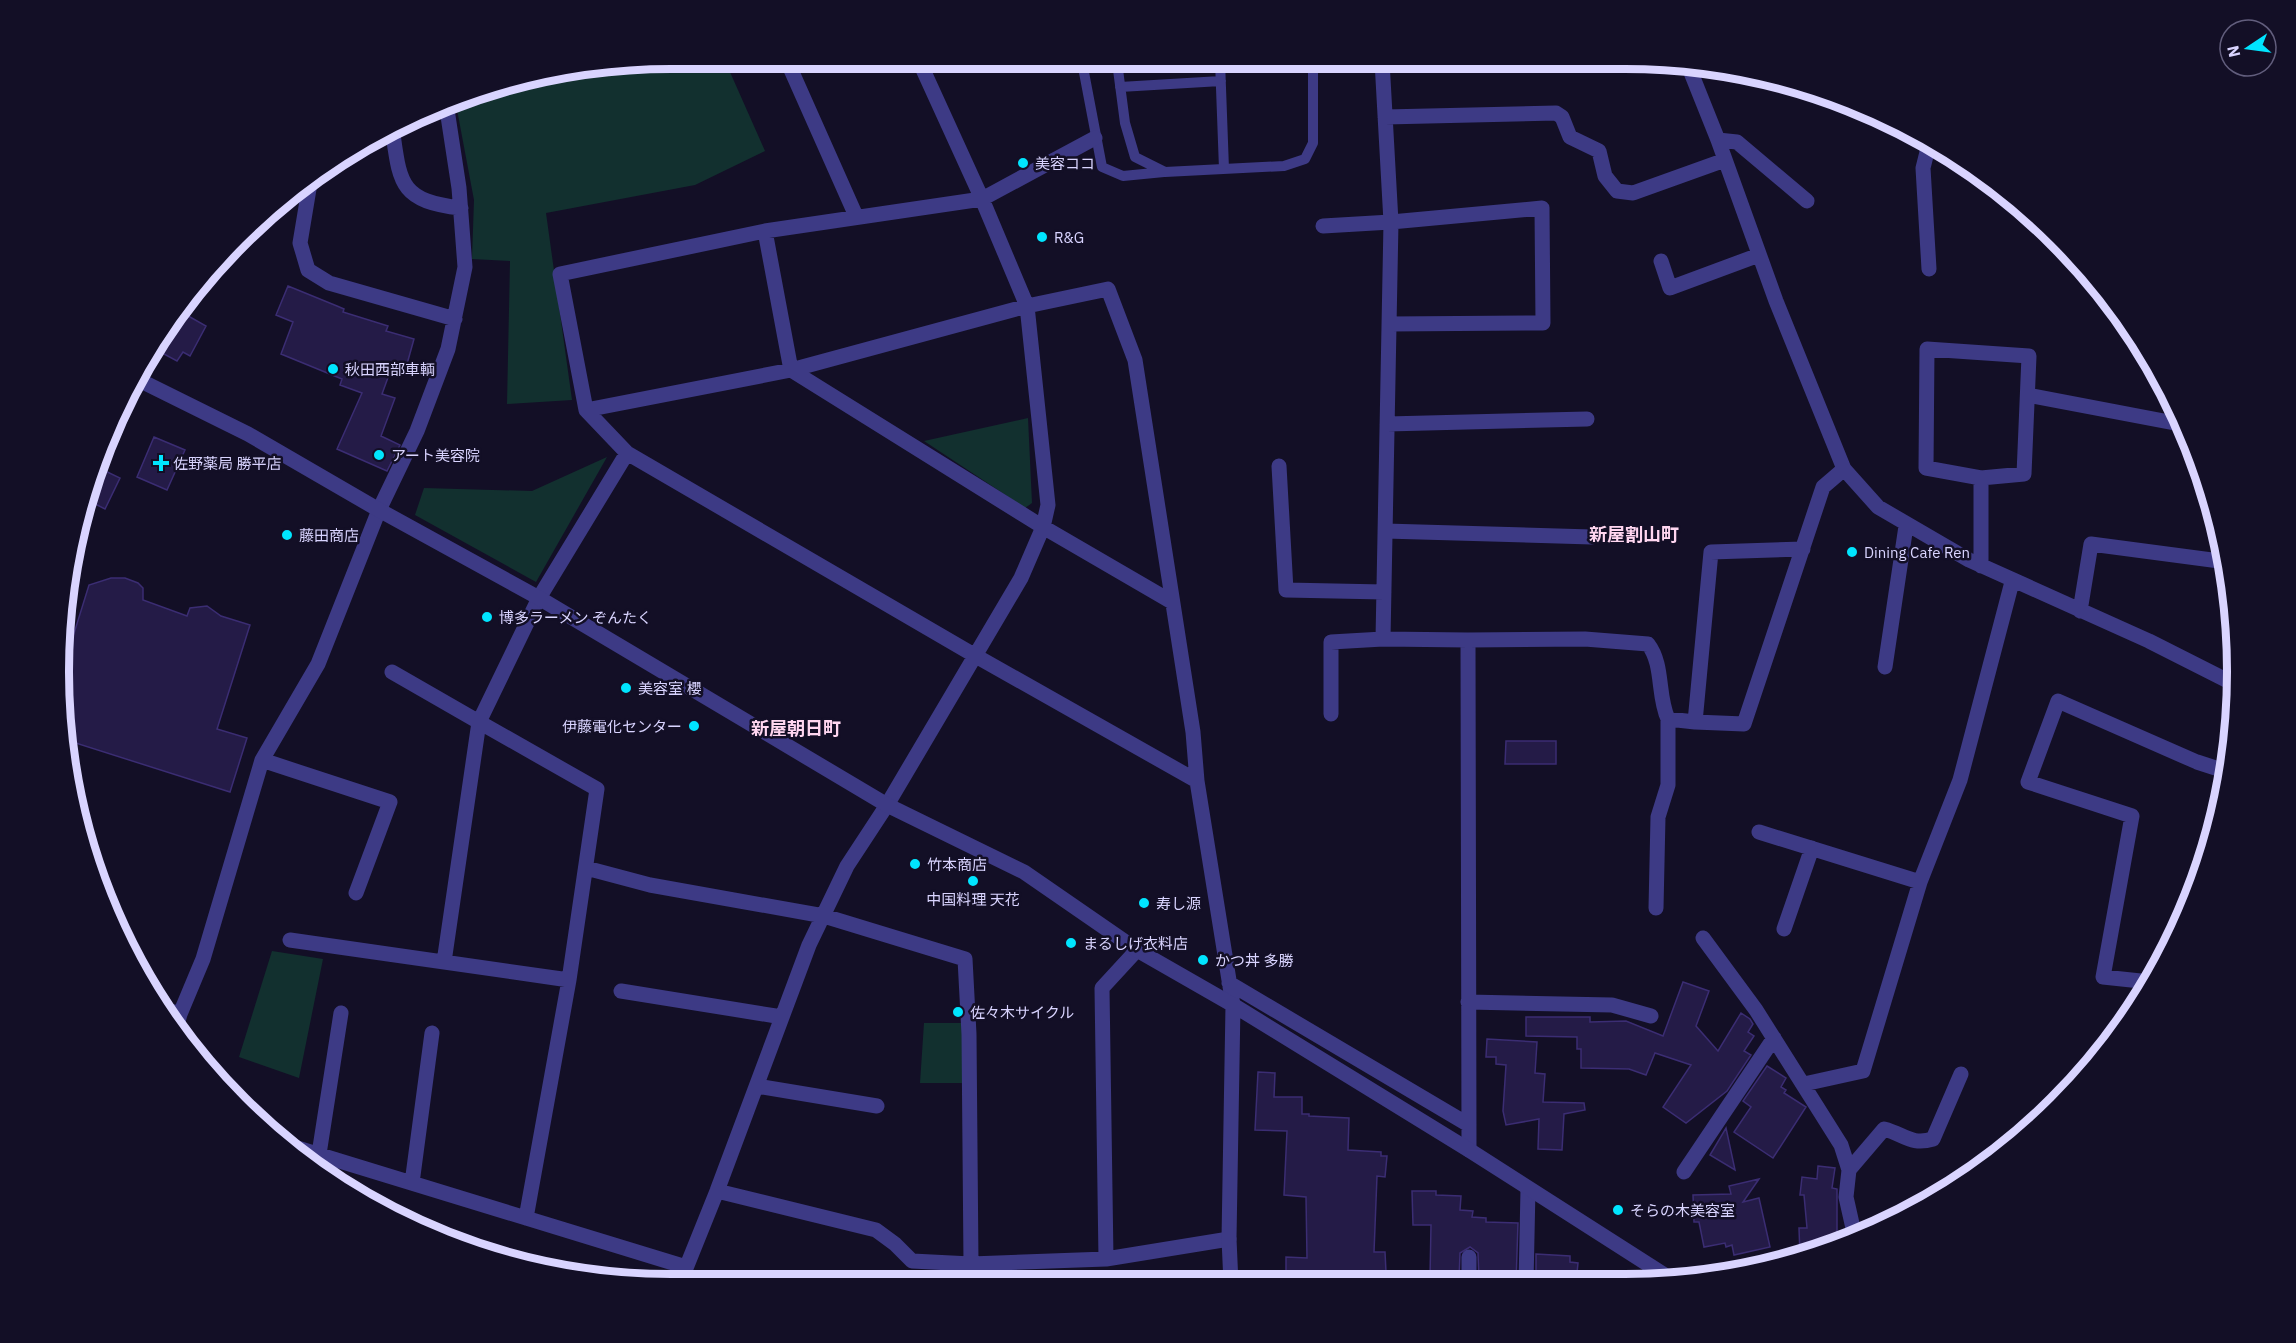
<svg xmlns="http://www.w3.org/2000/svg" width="2296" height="1343" font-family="'IBM Plex Sans','Noto Sans JP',sans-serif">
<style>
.green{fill:#12302f}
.building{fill:#241b47;stroke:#3b2d73;stroke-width:1.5}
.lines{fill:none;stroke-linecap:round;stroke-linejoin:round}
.service{stroke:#3d3a85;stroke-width:10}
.minor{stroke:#3d3a85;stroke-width:15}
.tertiary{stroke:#3d3a85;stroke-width:15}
.poi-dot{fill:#00e5ff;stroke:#130f26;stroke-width:2}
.labels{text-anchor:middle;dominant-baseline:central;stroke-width:5;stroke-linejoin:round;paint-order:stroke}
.poi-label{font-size:15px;fill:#d9d4ff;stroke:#130f26;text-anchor:start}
.quarter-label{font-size:18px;font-weight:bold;fill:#ffd6f0;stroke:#130f26}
.rim{fill:none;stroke:#d9d4ff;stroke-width:8}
</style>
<rect width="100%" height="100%" fill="#130f26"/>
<path class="green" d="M726 63 765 151 695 185 546 213 572 400 507 404 510 261 472 259 474 200 455 99 475 91 591 64Z
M1028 418 1032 503 1025 508 924 441Z
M607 457 536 582 415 515 424 488 532 491Z
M272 951 323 959 299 1078 239 1057Z
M924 1023H964L963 1083H920Z"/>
<path class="building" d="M288 286 337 306 344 309 343 312 388 326 386 331 414 339 407 364 394 361 382 394 395 398 381 436 400 445 387 471 337 449 362 393 340 385 342 379 281 354 293 322 276 315Z
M183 313 206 326 190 356 183 352 177 361 162 353Z
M154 437 185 450 167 490 137 477Z
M97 467 120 478 105 509 85 499Z
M111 578H125L138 583 143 588V600L187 616 190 608 207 606 221 616 250 625 217 729 247 738 230 792 63 739 60 711 61 675 89 585Z
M1506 741H1556V764H1505Z
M1683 982 1709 991 1696 1026 1718 1051 1741 1013 1750 1019 1753 1024 1748 1032 1754 1036 1744 1051 1751 1055 1727 1091 1686 1123 1663 1107 1691 1065 1655 1053 1646 1075 1629 1069 1581 1068V1049H1577V1037L1526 1036V1017H1590V1022L1626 1021 1663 1036Z
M1487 1039 1537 1042 1535 1073 1545 1074 1543 1102 1584 1103 1585 1110 1564 1114 1562 1150 1538 1149 1539 1119 1506 1125 1503 1111 1506 1065 1496 1064V1057H1486Z
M1767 1066 1786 1078 1781 1087 1786 1090 1784 1093 1806 1107 1773 1158 1734 1132 1751 1107 1743 1101Z
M1258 1072 1275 1073 1274 1097H1302V1114H1309V1116L1349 1118 1348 1150 1381 1152V1156H1387L1385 1177 1377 1176 1374 1252H1385L1386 1272 1376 1273 1377 1283H1286V1257L1307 1258 1306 1197 1284 1195 1287 1131 1255 1130Z
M1726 1128 1735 1170 1710 1155Z
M1818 1166 1835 1168 1832 1188 1837 1189V1245L1821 1252 1800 1256 1799 1228H1807L1804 1195H1800L1802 1177 1817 1179Z
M1759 1179 1743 1202 1759 1198 1770 1247 1734 1255 1732 1245 1726 1247 1725 1243 1704 1247 1699 1222H1694L1693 1195 1731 1194 1729 1186Z
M1412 1191H1436V1195L1461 1196 1460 1210 1473 1211 1472 1217 1486 1218V1222L1518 1223 1516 1283H1482V1280H1479L1478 1253 1470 1247 1460 1253 1459 1279 1430 1278 1431 1225H1413Z
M1536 1254 1570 1256V1262L1578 1263 1576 1283H1536Z"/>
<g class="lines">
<path class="service" d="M1220 61 1224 169
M1082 62 1102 167 1123 176 1164 172
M1117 62 1125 123 1135 157 1165 172 1284 166 1305 159 1313 143V61
M1120 87 1221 81"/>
<path class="minor" d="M1382 61 1391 222 1383 639 1468 640 1469 1150
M788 63 856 216
M1688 65 1718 140 1776 301 1844 469 1878 507 1969 560 2149 641 2236 685
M1385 117 1556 113 1562 117 1570 137 1599 151 1605 176 1617 191 1633 193 1725 160
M392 127C400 182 398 201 461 208
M1718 140 1737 142 1807 201
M311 177 300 243 308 270 329 283 455 319
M1323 226 1391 222 1542 208 1543 323 1389 324
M765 231 791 370 1043 527 1172 602
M1661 261 1670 288 1759 255
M1929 269 1923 168 1929 144
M2028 395 2185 425
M586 410 791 370 1027 306 1108 289 1135 360 1193 732 1197 781 1233 1005
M1387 424 1587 419
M627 453 974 655 1197 781
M1279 466 1286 590 1384 592
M1385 531 1592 537
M1803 549 1711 552 1695 722 1744 724 1823 487 1844 469
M1981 566V478L1926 468 1927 349 2029 356 2024 474 1981 478
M2080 611 2091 544 2227 562
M1468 640 1585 639 1648 644C1664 665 1657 695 1668 719L1695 722
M1885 667 1906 526
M392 672 479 722 444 962
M1331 714V642L1383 639
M262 760 390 802 356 893
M1759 832 1920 882
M586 868 650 885 824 916 965 959 969 1034 971 1264
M1656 908 1658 817 1668 785V719
M1784 929 1812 848
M1703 938 1756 1010 1841 1145 1849 1170 1846 1197 1855 1237
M290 940 569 980
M2150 982 2103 977 2132 816 2028 782 2058 701 2197 762 2228 772
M1229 983 1469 1125
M621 991 782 1017
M1468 1002 1612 1005 1651 1016
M165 1009 180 1014
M176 1029 180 1014 203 959 262 760 318 664 379 510 417 431 448 349 465 267 459 188 446 103
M1804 1084 1863 1071 1920 882 1960 780 2012 582
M757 1086 877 1106
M281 1143 686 1267
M319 1154 341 1013
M1849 1170 1884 1129C1904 1134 1911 1146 1933 1139L1961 1074
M1684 1172 1774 1038
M412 1183 432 1033
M717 1191 876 1230 895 1244 912 1261 971 1264 1106 1259 1229 1239
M526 1218 569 980 597 789 479 722 539 598 627 453 586 410 560 274 765 231 982 199 1095 138
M1106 1259 1102 988 1137 950
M680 1283 717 1191 809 945 847 866 887 805 1021 578 1043 527 1048 505 1027 306 982 199 920 63
M1139 1283 1231 1278
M1469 1283V1257
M1526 1283 1528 1189"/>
<path class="tertiary" d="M135 378 248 434 379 510 539 598 887 805 1024 872 1137 950 1233 1005 1469 1150 1674 1281
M1231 1283 1229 1239 1233 1005"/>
</g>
<g class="poi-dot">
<circle cx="1023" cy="163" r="6"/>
<circle cx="1042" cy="237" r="6"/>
<circle cx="333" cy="369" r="6"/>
<circle cx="379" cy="455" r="6"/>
<path d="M158 454h6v6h6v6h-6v6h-6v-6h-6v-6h6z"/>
<circle cx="287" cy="535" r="6"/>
<circle cx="1852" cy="552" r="6"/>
<circle cx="487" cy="617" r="6"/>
<circle cx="626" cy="688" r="6"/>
<circle cx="694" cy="726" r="6"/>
<circle cx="915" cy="864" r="6"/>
<circle cx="973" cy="881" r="6"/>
<circle cx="1144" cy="903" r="6"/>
<circle cx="1071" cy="943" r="6"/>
<circle cx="1203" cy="960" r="6"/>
<circle cx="958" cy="1012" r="6"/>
<circle cx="1618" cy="1210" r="6"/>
</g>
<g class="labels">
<g class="poi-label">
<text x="1035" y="163">美容ココ</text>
<text x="1054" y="237">R&amp;G</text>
<text x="345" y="369">秋田西部車輌</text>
<text x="391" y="455">アート美容院</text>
<text x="173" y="463">佐野薬局 勝平店</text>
<text x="299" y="535">藤田商店</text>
<text x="1864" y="552">Dining Cafe Ren</text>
<text x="499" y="617">博多ラーメン ぞんたく</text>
<text x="638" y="688">美容室 櫻</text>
<text x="682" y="726" text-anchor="end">伊藤電化センター</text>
<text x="927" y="864">竹本商店</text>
<text x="973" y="899" text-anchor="middle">中国料理 天花</text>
<text x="1156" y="903">寿し源</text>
<text x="1083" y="943">まるしげ衣料店</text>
<text x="1215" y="960">かつ丼 多勝</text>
<text x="970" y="1012">佐々木サイクル</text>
<text x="1630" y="1210">そらの木美容室</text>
</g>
<g class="quarter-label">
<text x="1634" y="534">新屋割山町</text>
<text x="796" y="728">新屋朝日町</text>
</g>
</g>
<path d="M0 0H2296V1343H0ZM671 69H1625A602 602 0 0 1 2227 671V672A602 602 0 0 1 1625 1274H671A602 602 0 0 1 69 672V671A602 602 0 0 1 671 69Z" fill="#130f26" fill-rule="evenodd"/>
<path class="rim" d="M671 69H1625A602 602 0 0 1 2227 671V672A602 602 0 0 1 1625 1274H671A602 602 0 0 1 69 672V671A602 602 0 0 1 671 69Z"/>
<g transform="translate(2248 48) rotate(257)"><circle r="28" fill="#130f26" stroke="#625e7d" stroke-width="1.5"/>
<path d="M0-4.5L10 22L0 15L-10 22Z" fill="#00e5ff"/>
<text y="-9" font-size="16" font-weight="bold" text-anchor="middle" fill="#d9d4ff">N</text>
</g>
</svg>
